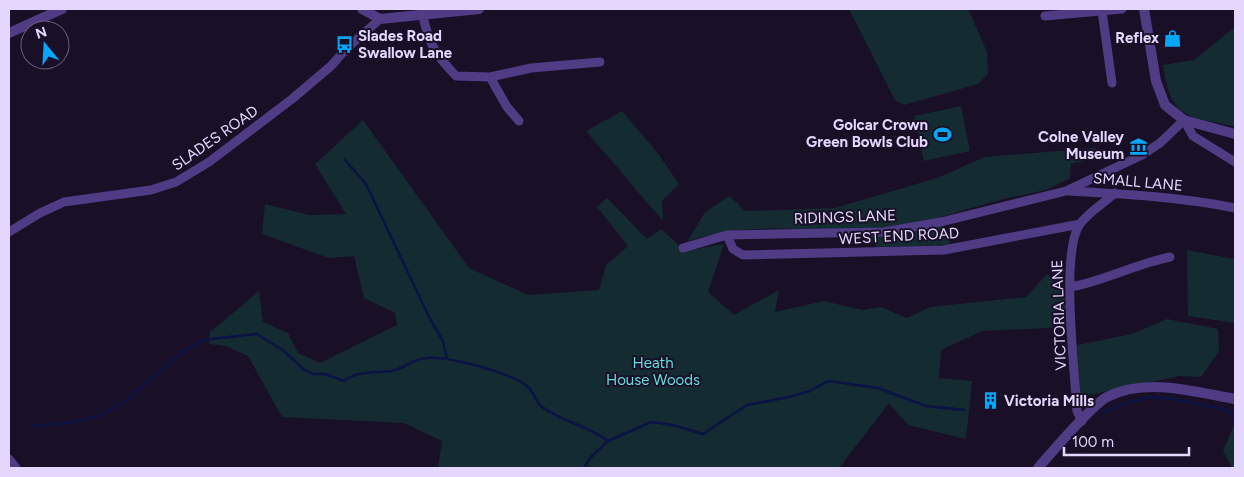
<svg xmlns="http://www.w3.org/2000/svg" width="1244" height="477" font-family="Figtree,sans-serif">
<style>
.green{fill:#132b31}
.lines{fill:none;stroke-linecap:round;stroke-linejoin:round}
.stream{stroke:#0b1244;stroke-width:2.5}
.minor{stroke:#503c85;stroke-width:9}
.tertiary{stroke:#503c85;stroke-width:10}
.labels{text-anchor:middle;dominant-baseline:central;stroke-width:4;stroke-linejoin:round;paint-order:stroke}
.poi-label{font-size:15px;font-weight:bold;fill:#e5d6fe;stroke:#191027;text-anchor:end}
.street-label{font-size:15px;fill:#e5d6fe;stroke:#191027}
.park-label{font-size:15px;fill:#63dedd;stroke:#191027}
</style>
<rect width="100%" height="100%" fill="#191027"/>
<path class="green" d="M849 9H968L987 52 988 74 978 84 904 105 895 100Z
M1235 27V126C1187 117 1170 118 1163 65L1194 60Z
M961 106 970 151 924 161 914 116Z
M622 111 659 155 679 184 662 201 663 221 586 131Z
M363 120 469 268 528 295 599 290 606 265 628 246 597 207 607 198 647 239 661 229 685 251 724 244 708 292 734 315 779 290 775 312 824 301 862 310 881 307 907 318 930 307 1026 297 1047 274 1064 291 1068 327 982 331 941 350 939 378 972 381 966 439 908 425 889 403 839 468H438L442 441 404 423 282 417 248 356 226 346 209 344 210 332 259 291 263 322 288 333 298 353 320 363 397 325 395 313 364 298 354 256 329 258 262 234 265 204 309 215 346 214 315 164Z
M1093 148 1116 154 1071 164 1070 178 1046 190 999 200 941 217 951 245 877 247 862 231C798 231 752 221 688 241L705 212 730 196 745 211 835 208 937 178 985 157Z
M1187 250 1235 259V323L1188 316Z
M1167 319 1218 329 1219 351 1201 377 1179 376 1080 397 1077 345 1132 334Z
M1234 425 1235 468H1232L1223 451Z"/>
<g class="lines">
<path class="stream" d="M345 160 366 184 429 317 443 341 447 359
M1103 412 1127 403 1150 397 1174 399 1227 410 1235 419
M31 426 68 423 96 417 123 403 184 351 203 340 257 334 284 351 303 369 313 374H325L344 381C359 370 374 373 391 371 404 369 414 358 427 358 448 356 513 373 528 387 534 392 535 401 541 406 560 421 589 426 608 441L651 422 673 425 703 434 747 405 789 397 810 391 828 381 878 388 926 406 965 410
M584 468 591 457 608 441"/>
<path class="minor" d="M1102 11 1112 83
M423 16C429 45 436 55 456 76L490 77 531 68 600 62
M1045 16 1122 9
M490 77 507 107 519 121
M1069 191C1125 194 1181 197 1235 208
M9 232 40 213 64 202 151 190 176 182 209 162 292 99 331 66 346 49 380 19
M727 235 733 249 743 255 944 250 1080 224
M683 248 727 235 884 232 941 222 1066 191 1142 155 1160 143 1184 120 1193 136 1235 162
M1070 287C1104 281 1135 264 1170 257
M1082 421 1077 411C1075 372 1060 252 1080 224 1089 212 1104 203 1115 193
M9 459 16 468"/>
<path class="tertiary" d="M362 9 380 19 479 9
M1144 9 1156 81 1165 105 1184 120 1235 134
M9 33 62 9
M1038 468C1051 453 1092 405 1107 397 1145 377 1196 392 1235 399"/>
</g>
<defs>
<symbol id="shop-bare" viewBox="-9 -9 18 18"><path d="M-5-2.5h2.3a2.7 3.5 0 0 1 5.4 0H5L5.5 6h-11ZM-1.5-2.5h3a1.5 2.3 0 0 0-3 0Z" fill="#06a7fb" stroke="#191027" stroke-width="2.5" paint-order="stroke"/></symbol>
<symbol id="bus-bare" viewBox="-9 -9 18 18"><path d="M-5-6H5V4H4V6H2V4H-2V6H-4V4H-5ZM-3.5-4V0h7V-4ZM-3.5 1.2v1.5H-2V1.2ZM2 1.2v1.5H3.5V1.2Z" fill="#06a7fb" stroke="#191027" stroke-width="2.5" paint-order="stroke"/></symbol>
<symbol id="stadium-bare" viewBox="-9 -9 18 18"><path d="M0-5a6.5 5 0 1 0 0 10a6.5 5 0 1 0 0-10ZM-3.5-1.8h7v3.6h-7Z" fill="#06a7fb" stroke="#191027" stroke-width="2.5" paint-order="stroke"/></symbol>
<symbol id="museum-bare" viewBox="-9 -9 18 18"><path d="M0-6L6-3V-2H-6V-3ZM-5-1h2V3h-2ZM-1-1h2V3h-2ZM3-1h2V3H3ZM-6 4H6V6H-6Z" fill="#06a7fb" stroke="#191027" stroke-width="2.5" paint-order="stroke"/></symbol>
<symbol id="building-bare" viewBox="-9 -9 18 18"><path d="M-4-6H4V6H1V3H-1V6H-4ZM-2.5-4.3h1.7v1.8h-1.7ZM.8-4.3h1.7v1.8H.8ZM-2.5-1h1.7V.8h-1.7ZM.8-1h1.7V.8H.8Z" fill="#06a7fb" stroke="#191027" stroke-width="2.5" paint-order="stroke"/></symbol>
</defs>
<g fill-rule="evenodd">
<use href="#shop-bare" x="1160" y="26" width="25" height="25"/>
<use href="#bus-bare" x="332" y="32" width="25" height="25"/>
<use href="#stadium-bare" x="930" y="122" width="25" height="25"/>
<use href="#museum-bare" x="1126" y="134" width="25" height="25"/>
<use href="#building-bare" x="978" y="388" width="25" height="25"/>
</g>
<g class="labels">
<g class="poi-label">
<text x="358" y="36" text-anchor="start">Slades Road<tspan x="358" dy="17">Swallow Lane</tspan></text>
<text x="1159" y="38">Reflex</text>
<text x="928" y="125">Golcar Crown<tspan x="928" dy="17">Green Bowls Club</tspan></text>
<text x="1124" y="137">Colne Valley<tspan x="1124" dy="17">Museum</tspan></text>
<text x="1004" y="401" text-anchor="start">Victoria Mills</text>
</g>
<g class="street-label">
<text transform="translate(215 138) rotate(-35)">SLADES ROAD</text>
<text transform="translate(1138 182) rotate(5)">SMALL LANE</text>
<text transform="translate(845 217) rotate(-2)">RIDINGS LANE</text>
<text transform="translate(899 236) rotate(-3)">WEST END ROAD</text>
<text transform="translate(1059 315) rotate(-92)">VICTORIA LANE</text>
</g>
<g class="park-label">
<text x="653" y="363">Heath<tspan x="653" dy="17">House Woods</tspan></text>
</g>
</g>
<rect width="1244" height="477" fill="none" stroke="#e5d6fe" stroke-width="20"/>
<g transform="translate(45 45) rotate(342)"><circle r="24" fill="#191027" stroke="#6b5f7d"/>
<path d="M0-4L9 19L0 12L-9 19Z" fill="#06a7fb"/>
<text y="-8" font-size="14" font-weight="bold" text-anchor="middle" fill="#e5d6fe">N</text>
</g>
<path d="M1064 447v8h125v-8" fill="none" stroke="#e5d6fe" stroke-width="2.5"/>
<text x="1072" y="447" font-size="15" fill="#e5d6fe" stroke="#191027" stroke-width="4" paint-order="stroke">100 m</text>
</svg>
